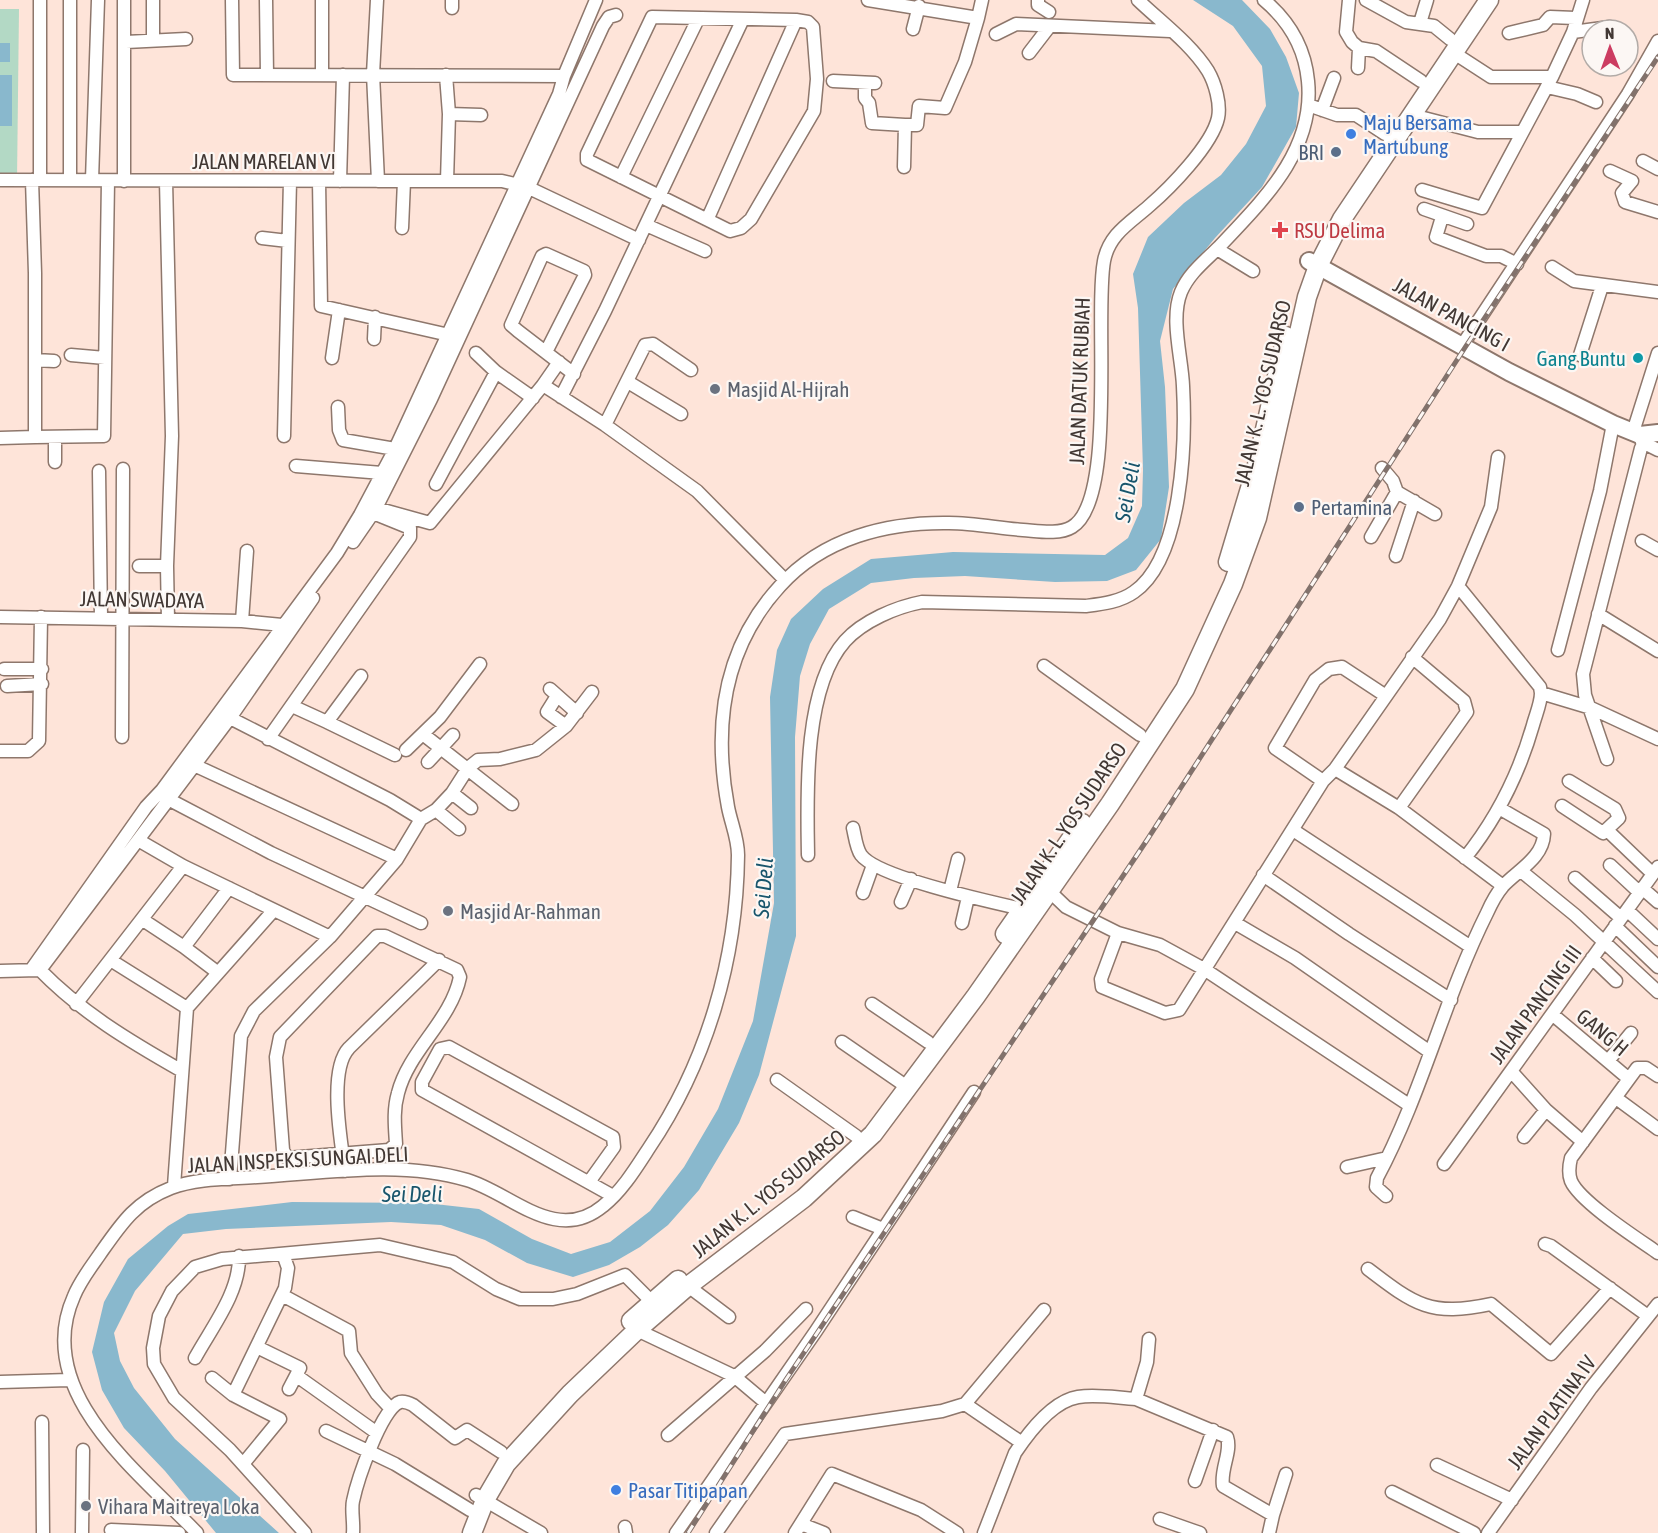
<svg xmlns="http://www.w3.org/2000/svg" width="1658" height="1533" font-family="'Asap Condensed',sans-serif">
<style>
.green{fill:#b3d9c5}
.water{fill:#89b8cd}
.lines{fill:none;stroke-linecap:round;stroke-linejoin:round}
.minor-casing{stroke:#8e776c;stroke-width:15}
.major-casing{stroke:#8e776c;stroke-width:20}
.highway-casing{stroke:#8e776c;stroke-width:21}
.minor{stroke:#fff;stroke-width:12}
.major{stroke:#fff;stroke-width:16}
.highway{stroke:#fff;stroke-width:18}
.rail-casing{stroke:#82726c;stroke-width:5}
.rail{stroke:#fcf7f4;stroke-width:3;stroke-dasharray:9;stroke-linecap:butt}
.shop-dot{fill:#3f7fe0;stroke:#fcf7f4;stroke-width:2}
.service-dot{fill:#5c6f8a;stroke:#fcf7f4;stroke-width:2}
.health-dot{fill:#e0444e;stroke:#fcf7f4;stroke-width:2}
.culture-dot{fill:#0f9aa8;stroke:#fcf7f4;stroke-width:2}
.worship-dot{fill:#6b7280;stroke:#fcf7f4;stroke-width:2}
.labels{text-anchor:middle;dominant-baseline:central;stroke-width:4.5;stroke-linejoin:round;paint-order:stroke}
.shop-label{font-size:21px;fill:#366cbe;stroke:#fcf7f4;text-anchor:start}
.service-label{font-size:21px;fill:#4e5e75;stroke:#fcf7f4;text-anchor:end}
.street-label{font-size:21px;fill:#423834;stroke:#fcf7f4}
.health-label{font-size:21px;fill:#be3a42;stroke:#fcf7f4;text-anchor:start}
.culture-label{font-size:21px;fill:#0d838f;stroke:#fcf7f4;text-anchor:end}
.worship-label{font-size:21px;fill:#5b616d;stroke:#fcf7f4;text-anchor:start}
.water-label{font-size:22px;font-style:italic;fill:#18556c;stroke:#fcf7f4}
</style>
<rect width="100%" height="100%" fill="#fee4d9"/>
<path class="green" d="M0 9H19L17 180H0Z"/>
<path class="water" d="M1193 0H1242L1270 29 1286 57 1299 93 1296 127 1262 187 1215 238 1173 289 1160 341 1165 387 1169 487 1161 539 1136 570 1107 581 1055 582 965 576 914 578 871 583 829 609 810 644 800 676 795 737 796 936 759 1075 739 1123 699 1190 668 1225 640 1247 609 1265 573 1277 527 1263 485 1240 441 1225 391 1222 226 1229 183 1234 135 1291 114 1333 120 1361 134 1388 175 1439 279 1533H216L165 1471 124 1428 102 1390 92 1352 104 1302 128 1259 168 1226 188 1214 292 1202 426 1203 479 1209 532 1239 571 1254 610 1242 650 1211 684 1167 718 1109 753 1021 774 903 770 697 777 650 791 619 823 589 871 559 953 552 1105 555 1128 538 1142 506 1143 470 1138 308 1133 274 1148 237 1184 203 1221 175 1246 144 1266 106 1262 66 1233 26Z
M0 43H10V62H0Z
M0 75H12V126H0Z"/>
<g class="lines">
<defs>
<path id="minor" d="M40 0V180
M124 0V181
M232 0 233 75 564 76
M266 0 267 75
M377 0 373 74 378 181
M452 0V8
M868 0 978 18 965 62 945 108 919 106 917 125H905
M1038 0V5L1049 12
M1349 0 1346 32 1352 42 1359 48 1376 51 1421 81
M1366 0 1406 22 1434 26 1450 39
M616 15 609 17 603 26 431 399 376 508 430 523 543 385 605 425 697 491 785 580
M652 17 796 20 808 22 813 27 817 79 814 111 751 219 741 228 730 231 587 160V154Z
M978 18 982 0
M1420 23 1427 0
M913 29 919 6
M1573 32 1610 27
M1509 33 1543 25 1550 17 1575 18
M996 34 1016 24 1170 31
M153 41V0
M126 42 186 39
M1029 53 1049 27
M1454 53 1491 77H1552
M1358 68 1359 48
M322 75V0
M446 75 449 114 447 181
M833 81 875 83
M865 84V98L869 103 872 123 905 125 904 167
M1547 87 1577 94 1596 102
M1311 106 1337 115H1356L1385 134
M1322 110 1334 78
M449 114 481 115
M1412 115 1478 132H1521
M1643 161 1658 169
M1610 171 1632 181 1622 193 1625 202 1658 212
M621 177 698 19
M0 180 502 181 527 187 639 240
M70 180V0
M92 180 98 0
M166 181 172 436 167 566 168 620
M319 181 321 306 449 335
M340 181 343 75
M1422 190 1482 208 1552 77 1573 32 1583 0
M1424 209 1467 224
M1442 217 1436 237 1486 256H1501L1517 264
M708 218 796 20
M646 225 705 251
M402 228 404 181
M262 238 288 241
M1217 249 1253 271
M1552 267 1574 281 1658 292
M374 339 375 317
M1463 344 1628 94 1658 41
M546 352 585 275 584 271 546 254 542 256 511 325 518 331 574 374
M476 353 496 372
M71 355 105 358
M1580 355 1602 286
M332 358 339 310
M35 360 54 361
M628 382 681 414
M543 385 559 362
M561 397 605 311 743 19
M338 407 339 430 343 440 395 449
M605 425 645 345 653 344 691 370
M1633 432 1658 353
M1640 435 1642 442 1658 450
M284 436 290 181
M35 437 104 436 108 181
M0 438 35 437V273L32 180
M55 462V437
M296 466 382 473
M1382 468 1393 481 1397 492
M99 471 101 617
M436 484 496 372 533 398
M1371 537 1397 492 1435 514
M1642 541 1658 550
M1396 556 1414 501
M139 566H167
M1458 586 1540 687 1541 693C1541 703 1536 714 1533 725 1519 774 1497 818 1465 858
M1598 614 1658 651
M0 617 242 621 282 625
M242 621 247 551
M1558 650 1600 491 1613 424
M1044 666 1140 735
M4 669H42
M7 686 42 684
M550 689 577 713
M1541 693 1591 708 1658 739
M557 696 547 712 566 726
M292 706 327 722 361 676
M230 718 390 800 421 819
M327 722 395 755
M424 735 512 804
M122 737 123 469
M268 739 410 537V528L373 513 353 542
M406 750 440 717 480 664
M0 751H28L39 741 41 617
M1607 759 1585 695 1583 674 1641 448
M428 762 453 735
M194 765 397 859
M1335 769 1399 808 1503 886
M1323 781 1275 748 1315 680 1329 669 1342 667 1386 696
M452 793 471 808
M168 799 271 853 421 923
M1562 806 1603 833 1619 818 1615 809 1569 781
M1399 808 1467 712 1464 701 1412 657
M436 810 459 829
M853 828C855 836 856 848 861 855 877 877 991 902 1022 909
M1293 830 1471 947
M1607 830 1653 874
M138 840 183 866 330 937
M808 855C807 796 803 688 845 641 863 621 896 607 922 602L1086 606C1102 604 1120 602 1134 592 1183 558 1186 441 1183 386 1182 358 1170 319 1181 292 1189 273 1205 261 1219 247 1263 200 1315 151 1308 81 1305 49 1289 21 1264 0
M1610 865 1639 892
M1521 871 1575 915 1658 992
M1263 875 1349 934 1451 1000
M1575 878 1621 918
M1044 886 1066 907 1118 933 1160 945 1204 969 1409 1105
M1642 888 1658 902
M950 891 958 859
M863 893 873 865
M901 902 911 879
M1627 910 1658 939
M143 920 184 947
M962 923 968 897
M1235 923 1295 958 1430 1052
M1615 926 1658 967
M1118 933 1101 979 1102 987 1165 1013 1179 1010 1323 781 1335 769 1440 619 1458 586 1491 507 1498 457
M377 936H385L457 970 460 977C451 1021 409 1050 398 1093 393 1110 395 1127 396 1144L389 1150 287 1158 283 1150 276 1057 280 1037Z
M1592 958 1616 981
M112 961 187 1008
M31 970 146 807 162 790 337 553 360 515 395 449 559 94 564 76 596 0
M0 971 38 970
M217 972 184 947 229 888
M76 1004 183 866
M872 1004 928 1042
M1552 1014 1629 1079
M842 1042 900 1082
M1608 1061 1631 1033
M182 1071C131 1042 82 1013 40 970L230 718 313 598
M1511 1071 1546 1110 1583 1142
M1658 1076 1646 1068H1637L1571 1158C1569 1166 1568 1173 1571 1181 1580 1202 1638 1239 1658 1253
M777 1080 856 1136
M1616 1098 1658 1129
M1524 1137 1546 1110
M1444 1164 1658 867
M1347 1167 1387 1158
M345 1171C341 1141 328 1070 349 1048L439 960
M230 1179 241 1036 254 1011 330 937 397 859 421 819 436 810 452 793 468 768 478 760 500 759 536 750 566 726 592 692
M589 1182 614 1147 613 1137 449 1047 440 1049 422 1082V1090L613 1196
M174 1186 187 1008 273 911
M1386 1196 1376 1187 1377 1178C1422 1094 1444 999 1487 913 1491 904 1497 893 1503 886 1518 870 1543 858 1544 834L1499 808
M853 1217 883 1229
M1545 1244 1551 1246 1648 1316
M1368 1269C1415 1305 1431 1317 1491 1304L1551 1354 1610 1288
M688 1286 729 1317
M282 1295 349 1331 351 1353 377 1394 391 1409
M637 1330 734 1376 766 1403
M257 1347 300 1368 289 1389
M195 1358C212 1327 240 1292 239 1256
M297 1376 377 1433
M212 1378 233 1395 285 1288 288 1268 283 1254
M0 1382 69 1380
M233 1395 280 1419 243 1464
M1136 1399 1227 1437C1232 1452 1220 1469 1223 1486L1273 1515 1269 1533
M965 1404 1022 1443
M42 1422 43 1533
M326 1431 395 1464 470 1510
M668 1435 765 1351 806 1309
M1437 1465 1512 1500
M1195 1481 1213 1430
M1392 1492 1474 1533
M476 1495 541 1533
M1273 1515 1286 1474
M1160 1519 1200 1533
M801 1524 824 1533
M625 1527 626 1533
M111 1530 179 1533
M82 1533 83 1450
M197 1533C140 1473 31 1392 74 1296 80 1281 91 1267 100 1254 121 1224 135 1202 171 1188 197 1178 229 1179 257 1177 325 1173 400 1160 467 1180 511 1193 556 1245 603 1206 622 1191 636 1168 649 1148 707 1062 737 959 738 855 738 838 731 823 728 807 713 726 723 648 780 586 823 538 887 522 949 523 973 523 998 528 1023 530 1038 531 1059 535 1072 527 1117 500 1094 315 1104 261 1109 234 1130 223 1149 206 1170 188 1212 145 1218 118 1221 104 1215 83 1208 71 1191 44 1161 22 1138 0
M305 1533 230 1450 174 1398 154 1364 153 1348 159 1316 172 1291 195 1267 222 1259 380 1245 453 1262 496 1289 520 1299H553L577 1294 625 1275 651 1301
M353 1533C354 1523 351 1509 353 1501 357 1482 381 1408 400 1402 405 1401 409 1403 413 1405L455 1438 467 1430 501 1452
M676 1533 816 1331 974 1092
M716 1533 785 1434 942 1411 965 1404 1044 1310
M795 1533 832 1474 921 1510 957 1533
M984 1533 1015 1453C1029 1432 1053 1401 1078 1397 1097 1394 1117 1398 1136 1399L1147 1362 1149 1339
M1488 1533 1591 1388 1658 1304"/>
<path id="major" d="M1309 261 1509 372 1613 424 1640 435 1658 433"/>
<path id="highway" d="M1228 562 1257 465 1286 336
M1005 934 1082 823
M631 1321 678 1280
M472 1533 485 1500 506 1464 570 1394 637 1330 688 1286 804 1198 873 1134 976 996 1110 804 1185 689 1233 584 1257 518 1307 297 1318 266 1342 219 1489 0"/>
</defs>
<use href="#minor" class="minor-casing"/>
<use href="#major" class="major-casing"/>
<use href="#highway" class="highway-casing"/>
<use href="#minor" class="minor"/>
<use href="#major" class="major"/>
<use href="#highway" class="highway"/>
<defs>
<path id="rail" d="M688 1533 785 1381 1147 840 1466 346 1658 57"/>
</defs>
<use href="#rail" class="rail-casing"/>
<use href="#rail" class="rail"/>
</g>
<g class="shop-dot">
<circle cx="1351" cy="134" r="6"/>
<circle cx="616" cy="1490" r="6"/>
</g>
<g class="service-dot">
<circle cx="1336" cy="152" r="6"/>
<circle cx="1299" cy="507" r="6"/>
</g>
<path class="health-dot" d="M1277 221h6v6h6v6h-6v6h-6v-6h-6v-6h6z"/>
<circle class="culture-dot" cx="1638" cy="358" r="6"/>
<g class="worship-dot">
<circle cx="715" cy="389" r="6"/>
<circle cx="448" cy="911" r="6"/>
<circle cx="86" cy="1506" r="6"/>
</g>
<g class="labels">
<g class="shop-label">
<text x="1363" y="122">Maju Bersama<tspan x="1363" dy="24">Martubung</tspan></text>
<text x="628" y="1490">Pasar Titipapan</text>
</g>
<g class="service-label">
<text x="1324" y="152">BRI</text>
<text x="1311" y="507" text-anchor="start">Pertamina</text>
</g>
<g class="street-label">
<text x="264" y="161">JALAN MARELAN VI</text>
<text transform="translate(1452 314) rotate(29)">JALAN PANCING I</text>
<text transform="translate(1079 381) rotate(-88)">JALAN DATUK RUBIAH</text>
<text transform="translate(1262 393) rotate(-77)">JALAN K. L. YOS SUDARSO</text>
<text transform="translate(142 599) rotate(1)">JALAN SWADAYA</text>
<text transform="translate(1068 823) rotate(-56)">JALAN K. L. YOS SUDARSO</text>
<text transform="translate(1535 1004) rotate(-54)">JALAN PANCING III</text>
<text transform="translate(1603 1032) rotate(40)">GANG H</text>
<text transform="translate(298 1159) rotate(-3)">JALAN INSPEKSI SUNGAI DELI</text>
<text transform="translate(768 1193) rotate(-39)">JALAN K. L. YOS SUDARSO</text>
<text transform="translate(1551 1412) rotate(-54)">JALAN PLATINA IV</text>
</g>
<g class="health-label">
<text x="1294" y="230">RSU Delima</text>
</g>
<g class="culture-label">
<text x="1626" y="358">Gang Buntu</text>
</g>
<g class="worship-label">
<text x="727" y="389">Masjid Al-Hijrah</text>
<text x="460" y="911">Masjid Ar-Rahman</text>
<text x="98" y="1506">Vihara Maitreya Loka</text>
</g>
<g class="water-label">
<text transform="translate(1127 492) rotate(-80)">Sei Deli</text>
<text transform="translate(763 888) rotate(-86)">Sei Deli</text>
<text x="412" y="1194">Sei Deli</text>
</g>
</g>
<g transform="translate(1610 48) rotate(359)"><circle r="28" fill="#fcf7f4" stroke="#b2aba7" stroke-width="1.5"/>
<path d="M0-4.5L10 22L0 15L-10 22Z" fill="#cc3c61"/>
<text y="-9" font-size="16" font-weight="bold" text-anchor="middle" fill="#423834">N</text>
</g>
</svg>
